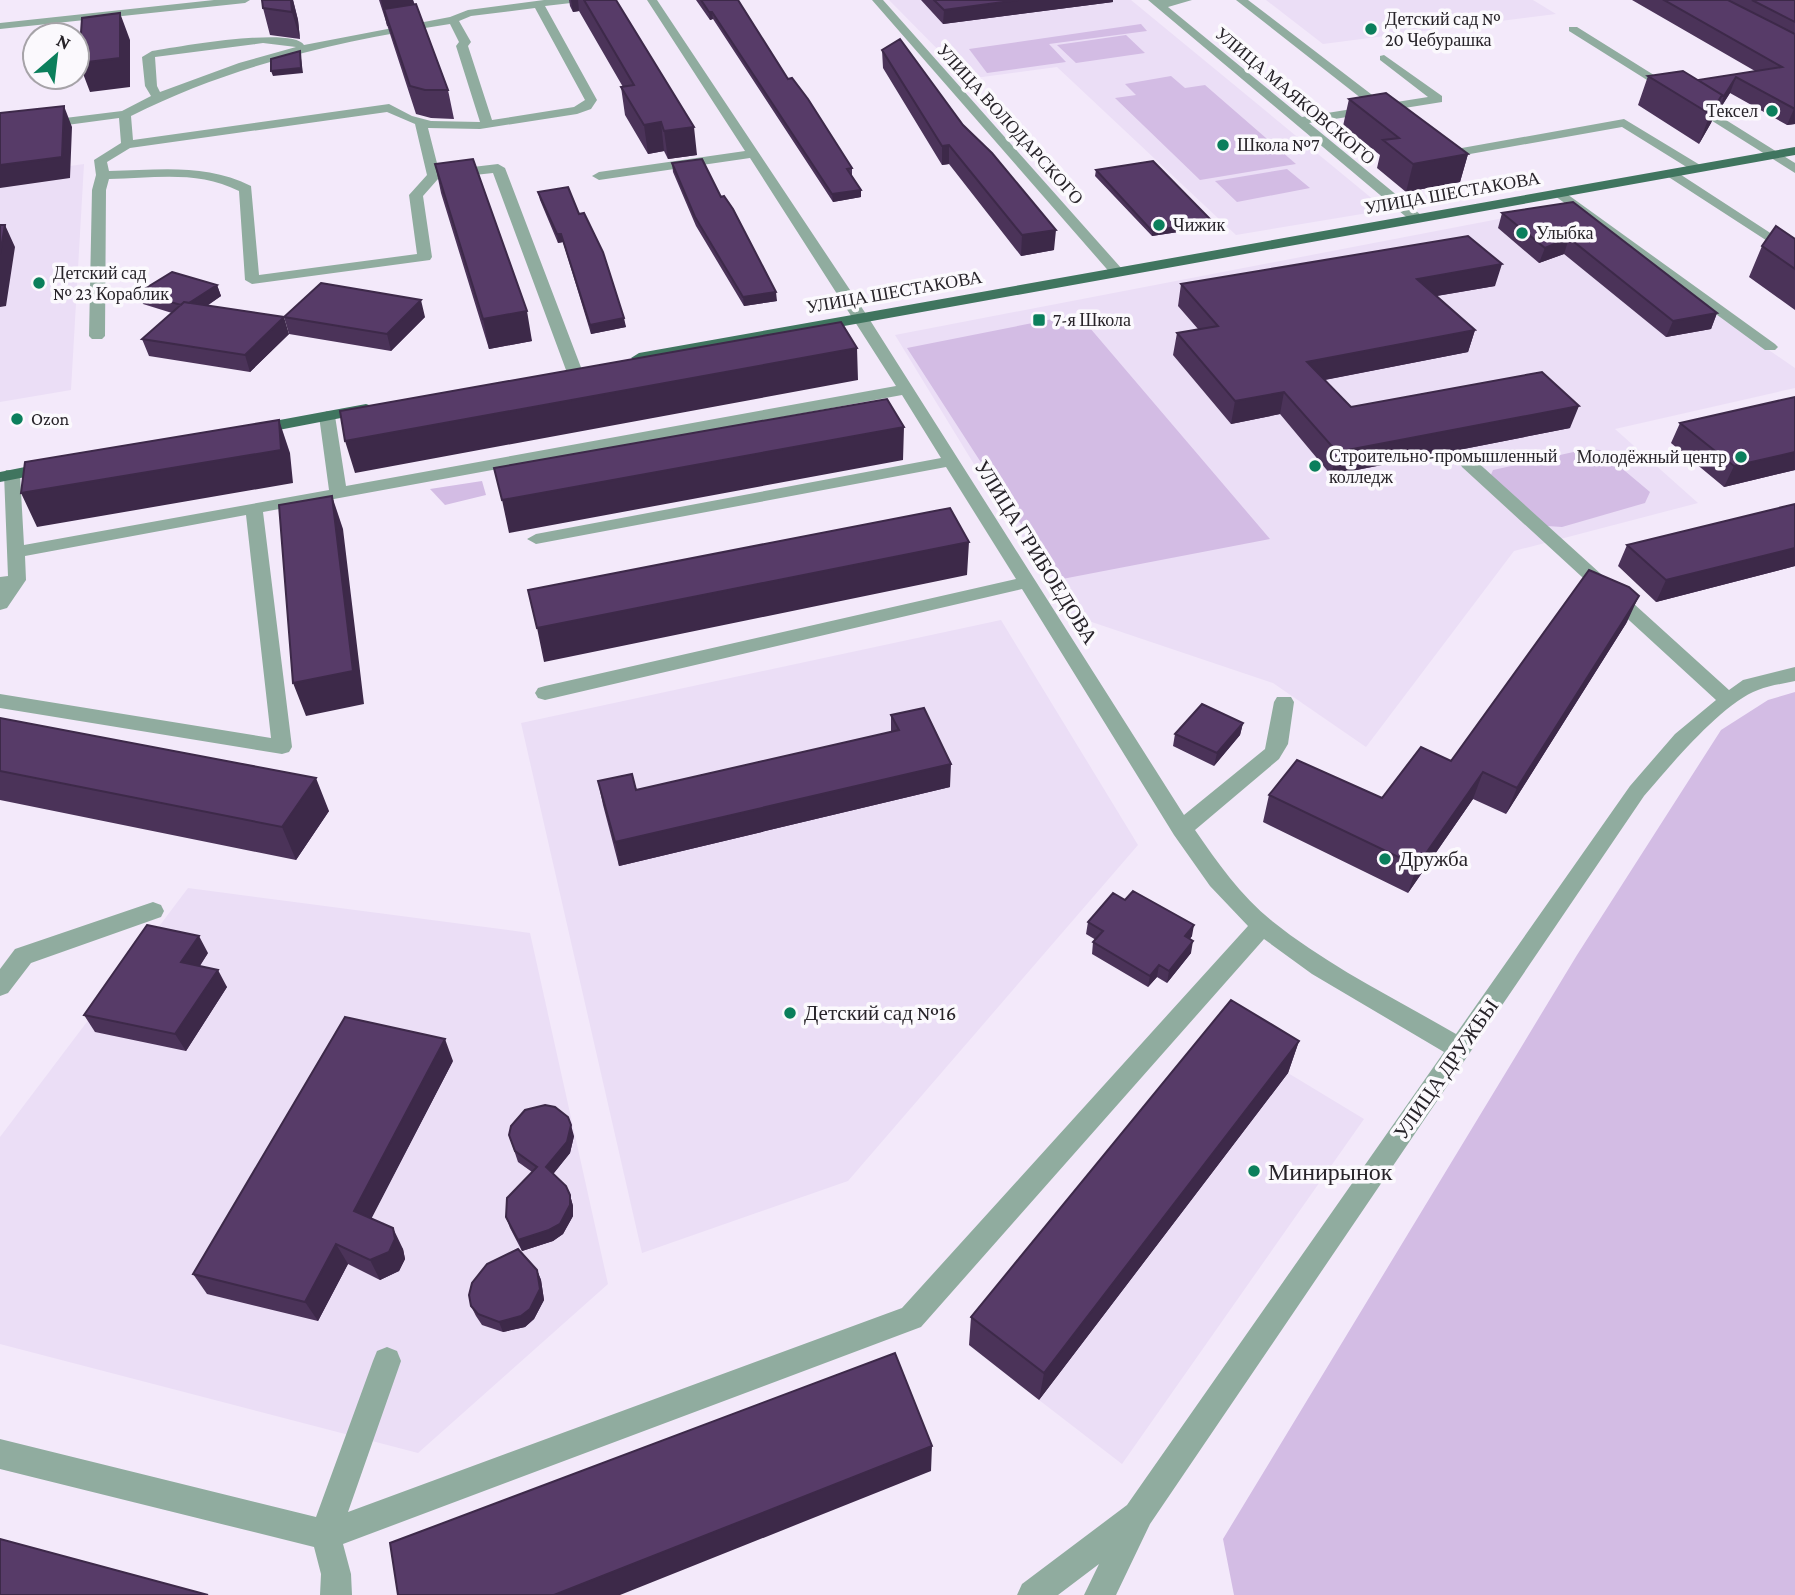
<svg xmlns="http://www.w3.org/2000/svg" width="1795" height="1595" font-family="'Crimson Pro',serif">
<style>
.built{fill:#ebdef6}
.green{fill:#d3bce4}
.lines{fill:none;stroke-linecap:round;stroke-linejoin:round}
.minor{fill:#90ac9f;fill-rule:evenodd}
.major{fill:#40755f;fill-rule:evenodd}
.wall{fill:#4b3359}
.shaded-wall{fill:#3d2949}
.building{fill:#573b68;stroke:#3d2949;stroke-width:2}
.poi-dot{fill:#0b7f5c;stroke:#fbf9fd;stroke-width:2.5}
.labels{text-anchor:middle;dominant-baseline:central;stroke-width:7;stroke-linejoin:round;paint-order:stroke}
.far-poi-label{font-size:18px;fill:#272329;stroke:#fbf9fd;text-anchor:start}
.far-street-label{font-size:18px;fill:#272329;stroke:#fbf9fd}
.street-label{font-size:21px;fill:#272329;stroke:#fbf9fd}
.poi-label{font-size:21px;fill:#272329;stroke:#fbf9fd;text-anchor:start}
.near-poi-label{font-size:24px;fill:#272329;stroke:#fbf9fd;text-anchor:start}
</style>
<rect width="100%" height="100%" fill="#f3e9fa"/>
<path class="built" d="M889 0H1131L1386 210 1236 235 1057 67 967 79Z
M1266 0H1533L1556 14 1323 44Z
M84 164 71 390 0 402V176Z
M1561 207 1795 368V388L1615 429 1698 503 1514 551 1366 747 1273 683 1065 613 895 335Z
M1001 620 1138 845 848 1181 642 1253 521 723Z
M188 888 530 933 608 1284 418 1453 0 1344V1137Z
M1288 1073 1364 1119 1122 1464 1039 1400Z"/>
<path class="green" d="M1141 24 1147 31 1049 44 1066 62 987 73 969 49Z
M1126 35 1145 53 1076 63 1057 45Z
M1171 76 1185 88 1205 85 1296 164 1200 180 1115 98 1136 95 1125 84Z
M1287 169 1310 188 1237 202 1215 181Z
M1078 314 1270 539 1057 580 907 348Z
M1587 449 1600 450 1650 492 1645 503 1562 527 1547 526 1490 477 1493 470Z
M482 481 486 495 445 505 430 489Z
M1795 692V1595H1234L1223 1539 1577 955 1721 730 1768 700Z"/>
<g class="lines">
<path class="minor" d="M214 0H250L245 3 0 29V23Z
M544 0H576L571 3 545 6 597 100 591 109 577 114 480 129 428 128 439 171 498 164 505 168 582 370 580 373H568L566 370 493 173 438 179 423 196 432 257 430 260 252 284 245 280 239 191C198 170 154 178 109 179L106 190 105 336 102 339H92L89 336 92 190 96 175 94 160 121 143 119 118 0 134V126L122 111 151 96 145 86 142 57 152 51C177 47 293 26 304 45L450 17 468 10ZM535 8 585 100 574 107 492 120 468 46 471 42 459 21 471 16ZM450 24 459 42 456 46 480 122 431 121 412 116 389 104 133 140 131 116C232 65 339 41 450 24ZM263 43 296 47 239 63 160 92 157 86 155 57ZM387 112 415 124 427 175 409 195 417 254 259 275 251 186C205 163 159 170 109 171L107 162 130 148Z
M647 0H657L868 317 1184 815 1265 749 1274 702 1277 697H1291L1294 702 1288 744 1279 759 1195 830C1217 862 1241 896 1272 921 1328 966 1394 998 1456 1034L1630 786 1675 734 1716 700 1462 467 1460 463 1462 459H1474L1729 690 1743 680 1795 667V681C1783 684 1770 685 1758 690 1722 703 1670 766 1644 796L1150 1524 1116 1595H1084L1099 1564 1058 1595H1017L1022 1584 1127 1505 1444 1052 1312 974 1264 939 921 1327 343 1544 351 1574 352 1595H320L321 1574 314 1547 0 1469V1439L316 1517 373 1361 377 1351 387 1347 397 1351 401 1361 348 1512 902 1308 1248 926 1210 886 1174 835 1022 589 545 700 538 698 535 693 538 688 545 686 1016 579 946 467 536 544 527 539 536 534 941 458 902 395 263 512 292 747 289 752 282 754 0 708V694L271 738 246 515 25 556 26 580 7 608 0 610V577L8 576 4 474 6 470H18L20 474 24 545 329 490 319 416 327 411 335 416 346 486 896 386 750 158 599 180 592 176 599 172 745 151Z
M872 0H883L1122 269 1124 272 1122 275H1112Z
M1148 0H1192L1168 7 1302 117 1371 106 1236 0H1248L1384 104 1428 97 1380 60V56L1384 55 1442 96V102L1392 110 1395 114 1389 118 1379 112 1309 123 1421 215V221H1411Z
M1569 27H1577L1795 163V173L1569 31Z
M1624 119 1705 168 1698 172 1693 171 1622 127 1442 159 1431 151 1437 147 1445 151Z
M1672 169 1795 249V259L1667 176 1665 173Z
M1560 189 1775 344 1778 347 1775 350H1765L1555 196V190Z
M153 902 161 905 164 911 161 917 31 963 8 993 0 996V969L15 949Z"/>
<path class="major" d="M1795 147V155L639 363 631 358 639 353Z
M366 404 372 406 374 409 372 412 253 435 245 430 253 425Z
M50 462 56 463 58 467 56 471 0 482V472Z"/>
</g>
<path class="wall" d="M293 0 298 20 300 39 270 35 263 8Z
M379 0H413L448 90 454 119 431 118 416 114Z
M569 0H616L697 155 668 159 664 151 648 154 625 115 621 87H623L579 11 573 12 570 6Z
M696 0H738L788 79 852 168V176L861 190V197L833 202 713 19 710 20Z
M921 0H1113V2L943 24Z
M1632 0H1795V124L1787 125 1730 93 1718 112 1716 111 1711 123 1699 144 1638 105 1648 76 1698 80 1755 71Z
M882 50 963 125 1054 250 1021 256 949 164 942 165 883 68Z
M1349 99 1468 154 1460 182 1406 192 1377 168 1380 155 1343 126Z
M672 163 721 197 777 301 744 306 696 226 673 172Z
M435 164 532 341 489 349 441 193Z
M1096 170 1211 227 1152 236 1095 176Z
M538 192 579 214 626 327 591 334 563 242 558 243 540 200Z
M1573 202 1717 313 1711 329 1666 337 1564 254 1539 263 1498 228 1502 213Z
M1795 239V310L1749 277 1762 246Z
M1181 284 1495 286 1437 296 1475 330 1468 352 1325 380 1351 407 1570 428 1331 475 1280 414 1231 424 1173 355 1177 333 1198 329 1178 306Z
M217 285 221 296 207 306 289 334 250 372 149 356 142 339 172 313 143 304 138 293Z
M284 317H425L391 351 289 334Z
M1795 397V470L1724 487 1671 443 1680 423Z
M1795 504V566L1656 602 1618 566 1627 545Z
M1627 622 1506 814 1473 799 1408 893 1263 822 1269 795 1382 798 1451 761Z
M891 715 950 787 619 866 603 805 598 781 636 790 891 732Z
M0 718 329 811 296 860 0 800Z
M1243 723 1240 735 1214 766 1173 746 1175 734Z
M1088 922 1192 936 1190 939 1191 953 1167 983 1157 977 1148 987 1092 954 1093 942 1096 940 1086 934Z
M208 953 200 966 227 987 186 1051 95 1032 84 1015Z
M1299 1041 1288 1073 1039 1400 969 1345 971 1317Z
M453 1061 371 1218 403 1249 405 1259 399 1271 380 1280 348 1264 318 1321 207 1294 193 1274Z
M509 1135 574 1136 570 1153 553 1174 570 1195 573 1206V1216L563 1234 553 1241 522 1251 510 1228 506 1217 532 1172 518 1162Z
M537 1270 541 1280 544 1300 534 1319 525 1327 503 1332 482 1325 476 1316 471 1306Z"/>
<path class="shaded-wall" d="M291 0H293L298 20 300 39 292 12Z
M381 0H413L418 20 384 9 388 26H387Z
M571 0H578L579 11 573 12Z
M1018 0H1113V2L943 24 944 10Z
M709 12H712L713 19 710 20Z
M120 13 130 40V87L90 92 79 63Z
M300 51 303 73 273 76 271 71Z
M1736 77 1730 93 1718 112 1724 96Z
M1722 95 1711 123 1699 144 1710 114Z
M64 106 72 127 70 178 0 188V165Z
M1794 109H1795V124L1787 125Z
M661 122 664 151 648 154 644 125Z
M694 127 697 155 668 159 664 131Z
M949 145V164L942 165V146Z
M1468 154 1460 182 1406 192 1413 164Z
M861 190V197L833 202 832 194Z
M1212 221 1211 227 1152 236V231Z
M5 225 15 247 6 306 0 307V254Z
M1056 230 1054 250 1021 256 1022 235Z
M557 234H561L563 242 558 243Z
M1569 238 1564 254 1539 263 1545 248Z
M1502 264 1495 286 1412 300 1417 279Z
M217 285 221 296 188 318 184 306Z
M776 292 777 301 744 306 743 297Z
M421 300 425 317 391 351 387 334Z
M527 311 532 341 489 349 483 319Z
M1717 313 1711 329 1666 337 1673 321Z
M284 317 289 334 250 372 245 355Z
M624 318 626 327 591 334 590 325Z
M1475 330 1468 352 1303 384 1307 362Z
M857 348 858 380 355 473 345 441Z
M1284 392 1280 414 1231 424 1235 401Z
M1579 406 1570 428 1331 475 1337 452Z
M279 420 290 453 293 483 37 527 21 493Z
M904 427 903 460 509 533 502 500Z
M1795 452V470L1724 487 1734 466Z
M332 496 343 529 364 704 306 716 293 683Z
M969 542 967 575 544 662 537 628Z
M1795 548V566L1656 602 1666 580Z
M1639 596 1627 622 1506 814 1517 788Z
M1243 723 1240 735 1214 766 1217 753Z
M951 764 950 787 619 866 615 842Z
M1483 772 1473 799 1408 893 1417 866Z
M316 778 329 811 296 860 282 827Z
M1194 925 1192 936 1182 948 1185 936Z
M199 936 208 953 190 980 181 962Z
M1193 941 1191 953 1167 983 1169 971Z
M1159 965 1157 977 1148 987 1150 976Z
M218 970 227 987 186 1051 175 1034Z
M445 1039 453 1061 365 1231 354 1211Z
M1299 1041 1288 1073 1039 1400 1044 1373Z
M571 1125 574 1136 570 1153 550 1178 546 1167Z
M570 1195 573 1206V1216L563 1234 553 1241 522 1251 518 1240Z
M393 1228 403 1249 405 1259 399 1271 380 1280 370 1260Z
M336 1244 348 1264 318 1321 305 1302Z
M537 1270 541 1280 544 1300 534 1319 525 1327 503 1332 499 1322Z
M932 1446 931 1471 620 1595H554Z"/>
<path class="building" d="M262 0H291L292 12 263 8Z
M584 0H616L694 127 664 131 661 122 644 125 621 87 634 85Z
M701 0H738L788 79 792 78 808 99 852 168 847 169 861 190 832 194 712 12H709Z
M934 0H1018L944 10Z
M1664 0H1728L1795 34V109L1736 77 1724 96 1698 80 1782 67Z
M1752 0H1795V22Z
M416 4 448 90H425L410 86 384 9Z
M120 13V58L79 63 82 18Z
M900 39 963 125 992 153 1056 230 1022 235 949 145 942 146 882 50Z
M300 51 301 68 271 71V59Z
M1683 71 1722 95 1710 114 1648 76Z
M1386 93 1468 154 1413 164 1383 140 1399 138 1349 99Z
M64 106 62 157 0 165V113Z
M473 159 527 311 483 319 435 164Z
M702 159 721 197 724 196 733 209 776 292 743 297 695 217 672 163Z
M1153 161 1212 221 1152 231 1096 170Z
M568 187 579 214 584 213 603 252 624 318 590 325 561 234H557L538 192Z
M1573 202 1717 313 1673 321 1569 238 1545 248 1502 213Z
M0 225H5L0 254Z
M1776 226 1795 239V269L1762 246Z
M1468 236 1502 264 1417 279 1475 330 1307 362 1351 407 1542 372 1579 406 1337 452 1284 392 1235 401 1177 333 1218 326 1181 284Z
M172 272 217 285 189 303 184 302 181 305 138 293Z
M321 283 421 300 387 334 284 317Z
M184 302 284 317 245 355 142 339Z
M841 322 857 348 345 441 340 411Z
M1795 397V452L1734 466 1680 423Z
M887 399 904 427 502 500 494 468Z
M279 420 281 450 21 493 25 462Z
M332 496 353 671 293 683 279 505Z
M1795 504V548L1666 580 1627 545Z
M950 508 969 542 537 628 528 590Z
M1589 570 1629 587 1639 596 1517 788 1483 772 1417 866 1269 795 1297 760 1382 798 1421 747 1451 761Z
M1202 704 1243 723 1217 753 1175 734Z
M924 708 951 764 615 842 598 781 632 774 636 790 899 730 891 715Z
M0 718 316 778 282 827 0 771Z
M1133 891 1194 925 1185 936 1193 941 1169 971 1159 965 1150 976 1093 942 1103 931 1088 922 1113 893 1125 900Z
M147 925 199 936 181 962 218 970 175 1034 84 1015Z
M1231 1000 1299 1041 1044 1373 971 1317Z
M345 1017 445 1039 354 1211 393 1228 395 1239 389 1252 370 1260 336 1244 305 1302 193 1274Z
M545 1105 555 1107 568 1117 571 1125 567 1142 546 1167 566 1186 570 1195V1205L560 1224 549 1230 518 1240 506 1217 507 1198 537 1167 515 1151 509 1135 511 1126 525 1110Z
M518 1249 537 1270 540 1289 530 1309 521 1316 499 1322 478 1314 471 1306 469 1295 472 1283 487 1264Z
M895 1353 932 1446 554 1595H398L390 1543Z
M0 1539 208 1595H0Z"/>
<g class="poi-dot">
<circle cx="1371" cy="29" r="7"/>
<circle cx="1772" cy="111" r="7"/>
<circle cx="1223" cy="145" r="7"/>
<circle cx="1159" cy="225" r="7"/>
<circle cx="1522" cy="233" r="7"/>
<circle cx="39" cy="283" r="7"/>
<rect x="1032" y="313" width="14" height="14" rx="3.5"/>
<circle cx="17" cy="419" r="7"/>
<circle cx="1741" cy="457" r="7"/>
<circle cx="1315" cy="466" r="7"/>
<circle cx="1385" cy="859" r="7"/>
<circle cx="790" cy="1013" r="7"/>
<circle cx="1254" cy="1171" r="7"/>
</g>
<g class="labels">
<g class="far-poi-label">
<text x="1385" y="19">Детский сад №<tspan x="1385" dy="21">20 Чебурашка</tspan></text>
<text x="1758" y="111" text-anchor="end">Тексел</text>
<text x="1237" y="145">Школа №7</text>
<text x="1173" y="225">Чижик</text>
<text x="1536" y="233">Улыбка</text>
<text x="53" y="273">Детский сад<tspan x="53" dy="21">№ 23 Кораблик</tspan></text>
<text x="1053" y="320">7-я Школа</text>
<text x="31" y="419">Ozon</text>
<text x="1329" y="456">Строительно-промышленный<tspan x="1329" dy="21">колледж</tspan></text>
<text x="1727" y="457" text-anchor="end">Молодёжный центр</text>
</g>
<g class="far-street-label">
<text transform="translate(1295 96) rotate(40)">УЛИЦА МАЯКОВСКОГО</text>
<text transform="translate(1010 124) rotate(48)">УЛИЦА ВОЛОДАРСКОГО</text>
<text transform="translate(1452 193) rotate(-10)">УЛИЦА ШЕСТАКОВА</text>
<text transform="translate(894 292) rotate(-10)">УЛИЦА ШЕСТАКОВА</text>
</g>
<g class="street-label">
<text transform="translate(1036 552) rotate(58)">УЛИЦА ГРИБОЕДОВА</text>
<text transform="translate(1446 1069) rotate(-55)">УЛИЦА ДРУЖБЫ</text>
</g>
<g class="poi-label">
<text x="1399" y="859">Дружба</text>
<text x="804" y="1013">Детский сад №16</text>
</g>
<g class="near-poi-label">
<text x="1268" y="1171">Минирынок</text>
</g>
</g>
<g transform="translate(56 56) rotate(28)"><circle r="33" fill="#fbf9fd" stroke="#a6a3a8" stroke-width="2"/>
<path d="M0-5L12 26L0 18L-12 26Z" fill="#0b7f5c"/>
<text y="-10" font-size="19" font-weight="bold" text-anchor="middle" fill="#272329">N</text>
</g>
</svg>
